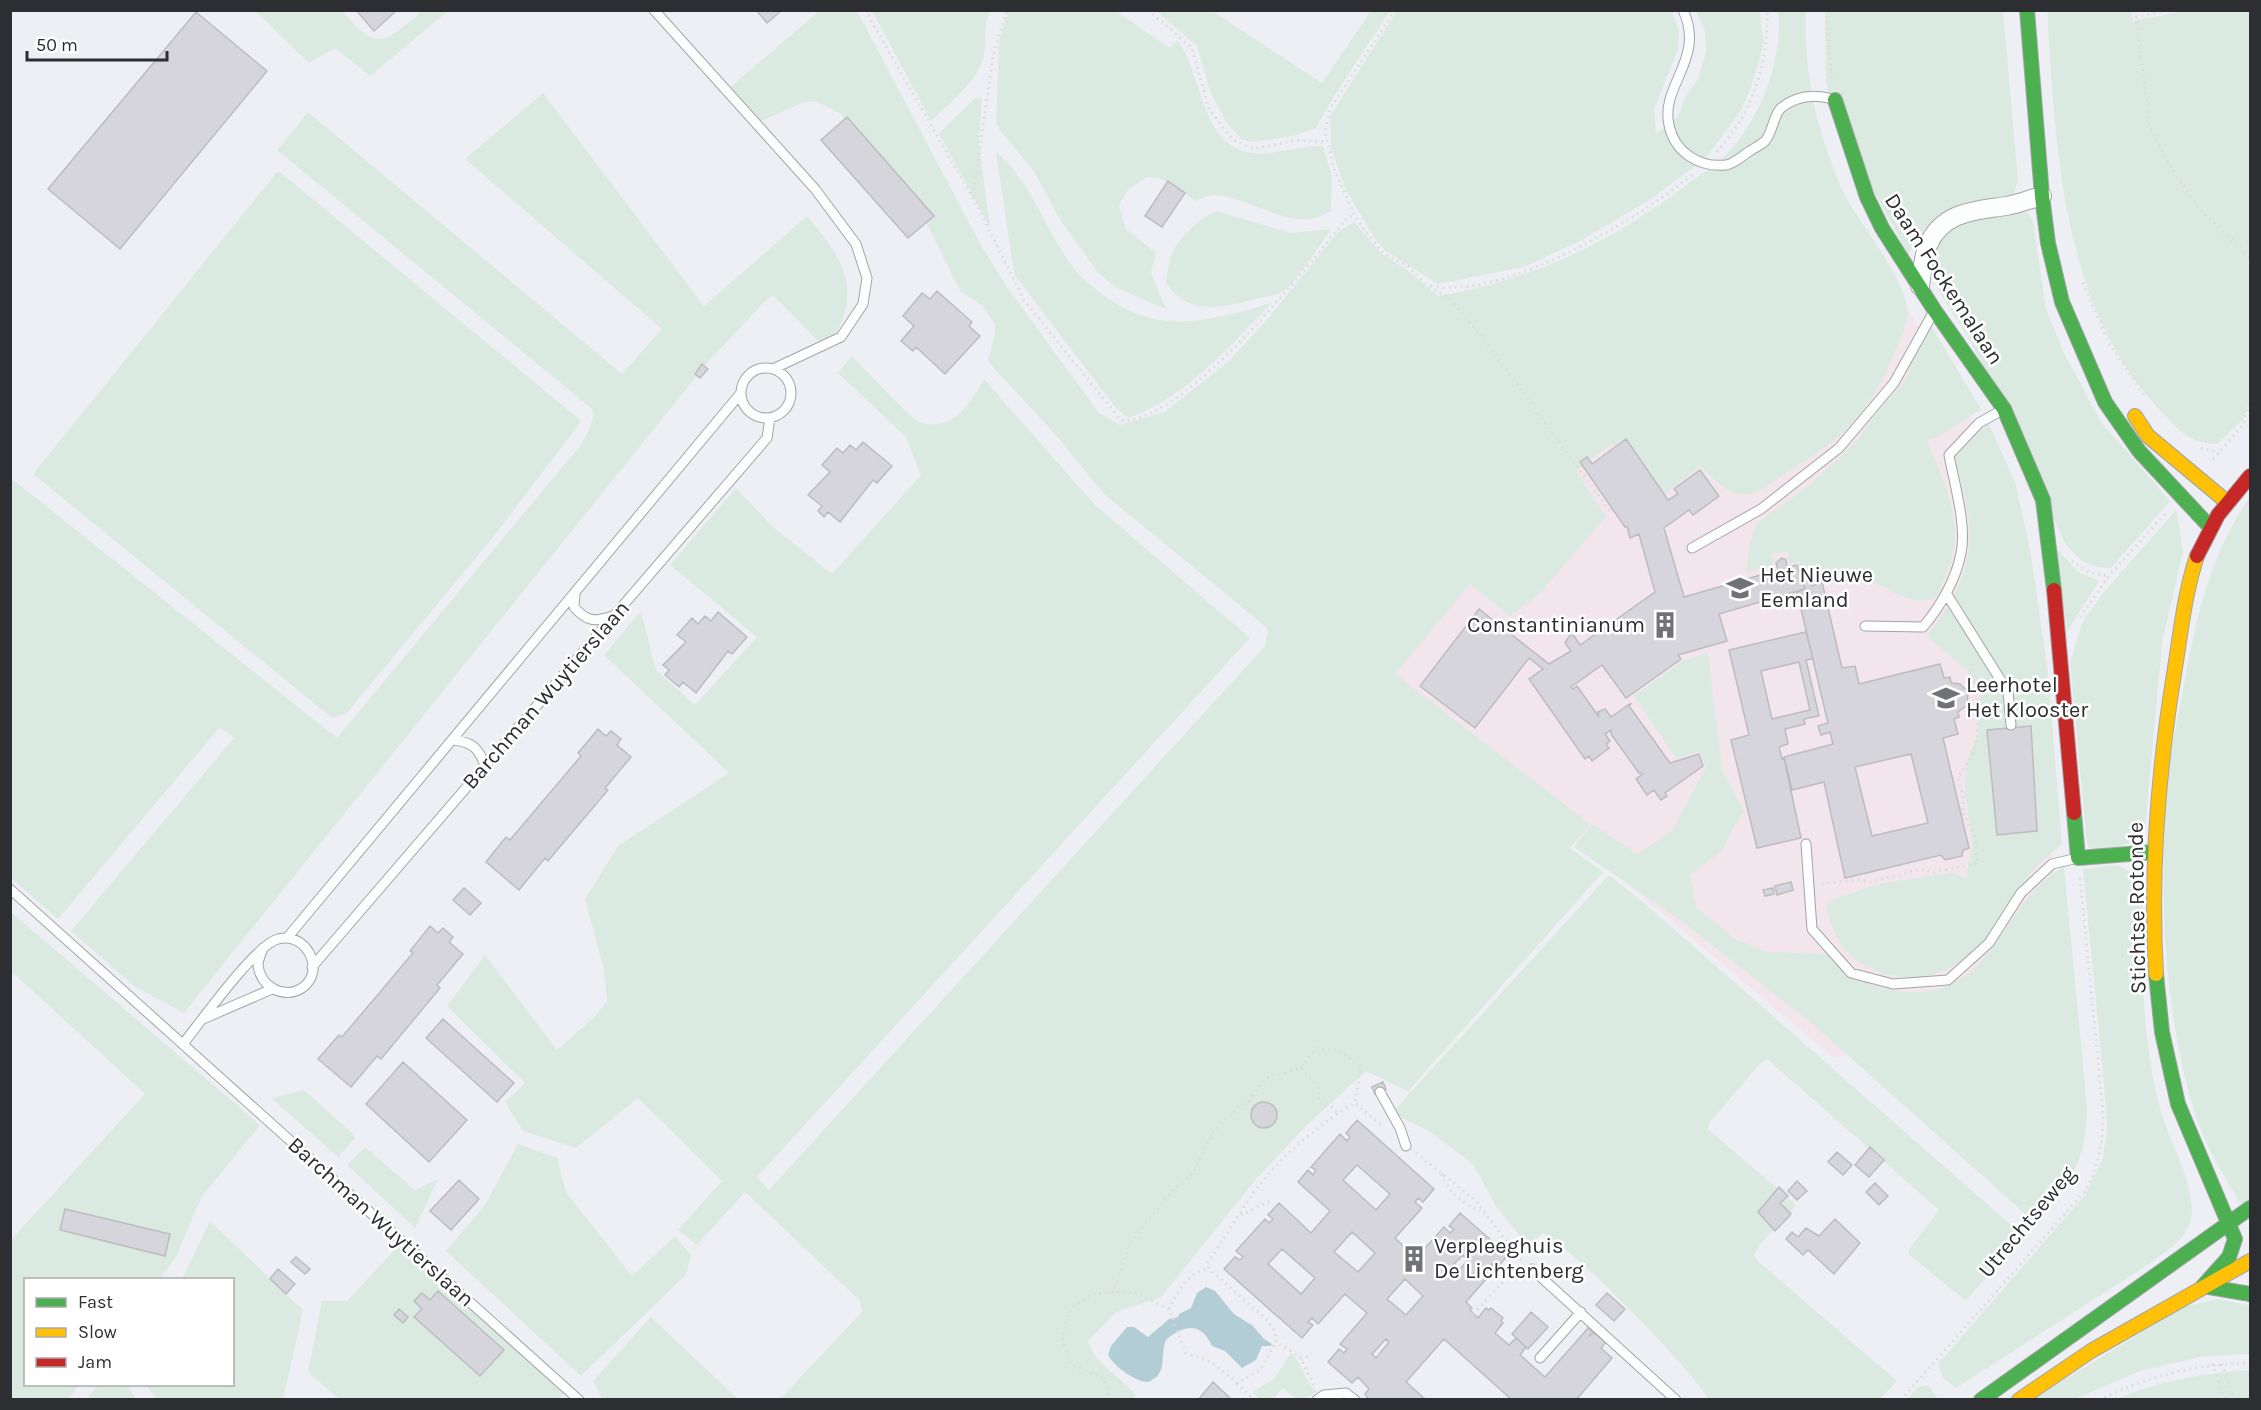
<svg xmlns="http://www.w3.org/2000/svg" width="2261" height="1410" font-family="Karla,sans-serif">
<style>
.education{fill:#f2e5ec}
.green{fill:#dbeae1}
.water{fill:#b2cdd5}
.building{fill:#d6d5dc;stroke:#bcbcc0;stroke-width:1.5;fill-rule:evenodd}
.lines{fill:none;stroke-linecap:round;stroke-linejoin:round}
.lane-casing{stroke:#a3a4a8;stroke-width:11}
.street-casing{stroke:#a3a4a8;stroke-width:20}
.fast-casing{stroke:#a3a4a8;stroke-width:16}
.slow-casing{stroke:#a3a4a8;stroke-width:16}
.jam-casing{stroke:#a3a4a8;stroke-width:16}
.path{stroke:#dadadb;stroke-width:3;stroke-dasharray:1.5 4.5;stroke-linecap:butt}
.lane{stroke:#fcfdfd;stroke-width:9}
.street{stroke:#fcfdfd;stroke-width:18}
.fast{stroke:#4caf50;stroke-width:14}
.slow{stroke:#ffc107;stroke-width:14}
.jam{stroke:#c62828;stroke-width:14}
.labels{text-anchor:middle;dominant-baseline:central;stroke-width:5;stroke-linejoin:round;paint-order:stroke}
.street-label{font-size:22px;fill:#2d2e32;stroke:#fff}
.poi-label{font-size:22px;fill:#2d2e32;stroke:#fff;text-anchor:start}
</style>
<rect width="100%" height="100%" fill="#eeeff4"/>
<path class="education" d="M1800 144 1939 357 2004 477 2036 655 2062 978 1834 1058 1593 855 1209 549Z"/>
<path class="green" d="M255 11H342C378 53 384 43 422 11H448L370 76 335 48 309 63Z
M815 11H857L982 247 1007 287 1099 413 1120 425 1164 412 1228 362 1265 322 1339 231 1354 222 1382 254 1406 269 1438 296C1531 281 1614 241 1689 183 1699 175 1713 168 1722 159 1760 121 1783 64 1778 11H1806C1803 74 1818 138 1845 195 1861 227 1909 281 1907 315 1907 326 1900 339 1896 349 1883 383 1861 419 1832 442 1816 454 1799 464 1783 475 1742 505 1734 499 1700 466L1658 499 1612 443 1576 471 1606 517 1539 594 1510 616 1470 584 1395 674 1590 824 1570 848 1603 872 1409 1090 1396 1080 1411 1092 1609 875 1644 903 2018 1231 2021 1238 1966 1301 1908 1254 1909 1249 1939 1210 1767 1059 1760 1064 1710 1122 1708 1129 1793 1202 1795 1207 1760 1244 1754 1255 1759 1262 1897 1381 1880 1399H1709C1688 1370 1664 1345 1639 1319 1608 1288 1579 1258 1543 1233L1528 1246 1495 1205 1474 1165 1429 1131 1404 1119 1395 1111 1410 1092 1366 1071 1305 1127 1257 1178 1161 1297 1116 1312 1088 1341C1093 1363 1121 1377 1135 1394V1399H780L862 1312 860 1301 745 1192 697 1245 678 1230 722 1181 638 1098 576 1148 523 1131 505 1102 525 1083 447 1006 485 955 557 1050 595 1016 607 1001 604 970 585 899 618 846 729 773 604 655 641 611 656 670 695 705 757 637 670 565 736 488 772 526 832 574 921 475 906 437 838 373 852 356C864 368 909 417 920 422 951 434 972 402 984 379L1094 504 1250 638 757 1177 769 1190 1265 646 1268 630 1260 622 1104 494 1055 434 991 365 988 360 994 338 995 325 983 306 960 291 928 226 841 114 816 101 802 103 759 122 729 88 817 13Z
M872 11H991C981 27 989 48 981 65 973 84 946 107 931 121Z
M1008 11H1116L1170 48 1177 40C1203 72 1200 149 1254 153 1277 155 1300 145 1323 146L1332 176 1331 211C1294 236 1248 195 1214 195 1208 195 1201 199 1196 201L1160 178 1147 177 1128 190 1119 205 1126 229 1156 253 1151 273 1166 309 1118 289 1098 273 1059 218 1035 173 996 125 999 43Z
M1156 11H1212L1322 83 1371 11H1390L1336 93 1316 128 1293 136 1268 140 1254 142 1243 140 1228 125 1211 94 1197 46Z
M1397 11H1672L1679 30 1678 49 1654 109 1656 134 1678 117 1685 97 1698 79 1706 52 1705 32 1696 11H1759L1764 44 1750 90 1740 112 1705 159 1651 199 1580 241 1524 267 1438 284 1386 251 1375 239 1346 190 1331 148 1330 116Z
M1825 11H2003L2018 180 2013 196 1939 217 1924 229 1908 254 1837 123 1826 83Z
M2047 11H2131L2133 21 2184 11H2250V398L2244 419 2217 444C2186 443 2179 429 2158 408 2060 302 2056 146 2047 11Z
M543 93 704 306 807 216C846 261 865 296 826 349L774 296 767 299 707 363 184 1013 134 986 71 931 234 738 220 727 58 919 11 878V478L337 738 580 446 589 431 594 414 591 408 277 150 308 112 622 374 662 329 465 159Z
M982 97 979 144 990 228 939 133 975 98Z
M996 152C1026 176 1042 219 1062 251 1072 269 1086 282 1102 294 1159 337 1209 321 1272 303 1230 346 1186 398 1128 418L1115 407 1014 274Z
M277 172H280L579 419 580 423 494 536 346 714 332 718 33 474Z
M2018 209 2027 212 2033 220 2046 309 2063 351 2101 422 2170 501 2111 568C2087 568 2079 560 2065 543L1971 342 1939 291 1932 274 1931 264 1939 240 1960 220Z
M1216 211 1291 233 1331 229C1322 242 1294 286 1282 292 1275 296 1263 297 1255 299 1221 308 1189 316 1166 283 1167 275 1168 267 1170 259 1175 241 1199 218 1216 211Z
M1927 328 1933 329 1981 409 1940 436 1927 441C1942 479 1962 515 1952 557 1948 570 1942 583 1938 596 1910 610 1890 586 1864 579 1845 573 1823 576 1803 576L1799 562 1789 564 1788 552 1772 553 1774 566 1746 572 1750 543 1757 523 1811 484 1857 441 1879 410 1906 381 1915 353Z
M1989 424 2016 485 2031 555 2048 673 2062 844C2049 855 2036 865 2026 879 2015 892 2008 907 1999 921 1971 963 1930 990 1879 972 1845 959 1833 938 1826 904L1841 896 1884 883 1952 873 1966 878 1973 843 1965 793 1967 764 1978 733 1980 695 1967 670 1927 636C1977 572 1979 534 1954 459L1979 431Z
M2250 496V1198L2241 1204C2222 1174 2205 1145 2194 1111 2162 1004 2159 887 2168 777 2170 750 2177 723 2182 696 2195 623 2208 558 2250 496Z
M2176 510 2183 551 2162 643 2145 828C2132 849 2113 847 2090 850L2087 843 2070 662 2083 621 2104 592Z
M2056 548 2078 572 2099 581 2067 632Z
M1708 653 1722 770 1744 811 1731 832 1723 850 1690 875 1696 907 1735 939 1767 952 1826 954C1846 975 1868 987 1897 991 1995 1005 1999 902 2064 867L2087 1107C2086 1162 2074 1175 2040 1216L2032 1220 1815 1026 1679 919 1574 847 1592 824 1637 854 1672 831 1706 767 1700 751 1676 758 1634 696 1683 661Z
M2118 865 2139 877 2143 886C2141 960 2141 1036 2160 1109 2169 1141 2190 1174 2192 1209 2193 1235 2168 1250 2149 1264L1956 1388 1942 1377 1938 1364 2085 1195 2102 1160 2107 1133 2106 1106 2083 869Z
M11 912 260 1125 201 1198 176 1257 160 1279 26 1280V1384L79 1385 68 1399H11L10 1241 145 1094 11 971Z
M304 1090 353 1134 355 1138 338 1157 271 1098Z
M518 1144 557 1158 566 1192 632 1276 675 1236 691 1255 686 1275 581 1376 446 1251 485 1205Z
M365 1147 415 1190 438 1179 415 1228 347 1165Z
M210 1221 303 1310 283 1400 157 1399 146 1385 232 1384V1280L182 1279Z
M403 1241 564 1393 558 1400 339 1399 308 1372 322 1301H347Z
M2218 1299 2250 1306V1354L2205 1356 2140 1371 2075 1399 2031 1400 2183 1307Z
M651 1317 738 1399 603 1400 593 1381Z
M1291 1353C1303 1364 1303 1379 1317 1392L1304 1399H1296L1283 1388 1273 1399H1260L1252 1392 1273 1380Z
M2250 1370V1399H2116C2159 1381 2203 1373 2250 1370Z
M98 1385H127L136 1399H87Z
M1928 1385 1938 1399H1907L1918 1387Z"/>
<path class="water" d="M1206 1287 1215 1291 1234 1314 1253 1326 1264 1339 1272 1344 1271 1346H1262L1256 1360 1242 1368 1225 1351 1212 1346C1202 1322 1184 1324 1166 1340 1159 1357 1169 1373 1148 1382 1135 1382 1114 1366 1108 1355L1111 1346 1127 1327H1134L1148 1337 1169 1319 1178 1317 1179 1314 1191 1308 1197 1293Z"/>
<path class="building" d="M356 10H397L374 31Z
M756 10H782L767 23Z
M196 12 267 71 120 249 48 189Z
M847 117 934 216 908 238 821 140Z
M1168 181 1185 193 1162 227 1145 216Z
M937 291 972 322 969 326 980 336 945 374 916 347 913 351 901 341 914 326 903 316 922 293 930 299Z
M702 364 708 369 700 378 695 374Z
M1626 439 1668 500 1678 494 1674 489 1700 470 1719 496 1693 515 1689 510 1664 528 1684 597 1778 570 1776 563 1782 558 1786 560 1787 567 1797 565 1805 589 1719 614 1727 641 1678 655 1681 659 1626 698 1602 665 1571 687 1573 689 1577 686 1599 717 1598 712 1605 709 1611 717 1631 703 1629 706 1670 763 1699 754 1703 766 1665 793 1667 796 1661 800 1654 790 1647 795 1636 779 1643 774 1639 773 1611 734V730L1605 734 1610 741 1606 744 1609 748 1592 761 1589 756 1585 759 1529 679 1543 669 1529 658 1475 728 1420 686 1479 609 1549 664 1571 651 1565 643 1570 635 1574 636 1580 645 1655 592 1639 534 1630 538 1627 526 1625 527 1580 462 1587 457 1592 464Z
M863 442 892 466 877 483 873 480 840 522 828 512 824 517 818 511 822 506 808 495 830 472 822 465 837 448 843 453 850 445 856 450Z
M1810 579 1812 586 1822 582 1842 668 1855 666 1859 684 1940 664 1944 678 1950 677 1951 683 1960 684 1968 692 1967 705 1958 712 1959 717 1954 719 1958 734 1943 738 1969 848 1963 850 1962 856 1945 860 1941 855 1845 878 1824 782 1792 790 1784 757 1833 744 1830 732 1821 735 1818 726 1828 723 1797 592 1805 589 1802 581ZM1911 754 1928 823 1872 836 1855 767Z
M718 612 747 637 732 654 728 651 696 693 683 682 679 687 665 675 669 670 663 665 686 642 677 635 692 618 698 624 705 616 711 621Z
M1806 632 1813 659 1806 660 1819 716 1804 719 1805 724 1785 729 1788 744 1779 747 1782 759 1784 758 1801 838 1757 848 1731 740 1749 735 1729 650ZM1799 662 1810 710 1772 719 1761 671Z
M2031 726 2037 831 1997 835 1987 730Z
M598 729 606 736 611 731 621 739 617 745 631 757 605 788 608 790 548 861 545 858 519 890 486 862 506 837 510 840 581 756 578 753Z
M1791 882 1793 890 1777 895 1775 886Z
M464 888 481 903 470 915 453 900Z
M1773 888 1774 894 1765 896 1763 890Z
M430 926 438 933 443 928 453 937 449 942 463 954 437 985 440 988 381 1059 377 1056 351 1087 318 1059 339 1035 342 1037 413 953 410 951Z
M443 1019 514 1083 497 1102 426 1038Z
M403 1062 467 1120 429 1162 366 1104Z
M1383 1082 1386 1089 1375 1094 1372 1087Z
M1251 1115a13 13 0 1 1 26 0a13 13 0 1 1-26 0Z
M1357 1120 1434 1189 1423 1202 1418 1198 1415 1202 1422 1208 1395 1238 1416 1258 1444 1227 1450 1233 1454 1229 1449 1226 1460 1213 1508 1255 1497 1268 1492 1264 1489 1268 1493 1271 1466 1302 1472 1308 1470 1310 1478 1318 1486 1308 1489 1310 1491 1308 1503 1318 1501 1321 1503 1323 1495 1333 1509 1345 1516 1338 1526 1347 1520 1355 1545 1377 1588 1328 1593 1332 1589 1337 1593 1332 1606 1342 1601 1348 1612 1358 1576 1400H1512L1444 1339 1406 1382 1426 1400H1369L1365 1394 1369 1389 1358 1377 1352 1383 1328 1362 1339 1349 1344 1353 1347 1349 1340 1344 1367 1313 1345 1294 1318 1324 1312 1318 1308 1322 1313 1325 1302 1338 1224 1269 1235 1257 1240 1260 1243 1257 1236 1251 1265 1219 1269 1223 1273 1219 1268 1215 1279 1203 1311 1233 1330 1211 1298 1182 1308 1170 1313 1175 1316 1170 1311 1167 1340 1134 1347 1141 1350 1137 1346 1133ZM1357 1165 1390 1194 1376 1210 1343 1180ZM1352 1232 1375 1253 1358 1272 1334 1252ZM1282 1249 1315 1278 1301 1294 1268 1264ZM1463 1255 1468 1260 1451 1279 1445 1273ZM1405 1279 1423 1296 1406 1315 1387 1299ZM1386 1339 1389 1342 1376 1358 1372 1354Z
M1870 1147 1884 1160 1869 1177 1855 1165Z
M1837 1152 1852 1165 1843 1175 1828 1162Z
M459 1180 479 1199 451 1230 430 1211Z
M1797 1181 1807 1191 1797 1200 1788 1191Z
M1875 1183 1888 1196 1879 1205 1866 1192Z
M1779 1187 1788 1196 1780 1203 1791 1214 1775 1231 1758 1212Z
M65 1209 170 1234 165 1256 60 1230Z
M1835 1219 1860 1243 1834 1274 1808 1250 1803 1255 1786 1239 1792 1232 1798 1237 1806 1228 1819 1236Z
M296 1257 310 1269 305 1274 291 1262Z
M278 1269 295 1284 286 1294 270 1279Z
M438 1291 504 1350 480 1376 414 1317 422 1309 414 1301 422 1293 430 1300Z
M1607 1293 1625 1309 1614 1321 1596 1305Z
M399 1309 408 1317 403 1323 394 1315Z
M1531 1312 1548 1327 1528 1349 1512 1334Z
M1213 1382 1232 1400H1198Z"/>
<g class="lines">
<defs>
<path id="lane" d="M654 10 815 189 856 244 867 278 863 304 841 337 773 369
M1683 10C1706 59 1660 85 1669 125 1674 151 1698 168 1726 165 1734 164 1743 155 1750 151 1754 148 1761 145 1765 141 1773 132 1773 116 1781 108 1797 95 1815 94 1833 99
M741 393a25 25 0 1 1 50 0a25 25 0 1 1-50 0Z
M1692 548 1761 509 1839 448 1894 383 1933 313
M1946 593 2008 692 2011 725
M575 594 574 607C587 622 595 622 613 616
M1865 626 1923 627C1940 607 1956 580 1961 553 1967 525 1954 483 1949 455L1979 423 2002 410
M453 740C472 742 479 748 485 766
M1806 844 1812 929 1851 973 1893 984 1948 980 1989 943 2021 893 2052 864 2078 858
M10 889 579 1400
M287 938 740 394
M312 967 767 438 770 418
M203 1019 272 989
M183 1044C199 1024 256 944 278 939 306 931 327 971 302 988 283 1000 260 986 258 965 258 960 261 954 263 948
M1380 1092 1400 1128 1406 1146
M1532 1269 1676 1400
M1540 1358 1581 1312
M1317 1400 1324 1395 1346 1393 1355 1400"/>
<path id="street" d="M1920 286C1922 273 1923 257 1928 245 1943 211 1975 211 2006 206 2018 204 2030 199 2042 196"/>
<path id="fast" d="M2027 10 2042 196 2048 243 2062 302 2105 402 2139 451 2210 527
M1835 100 1867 197 1882 228 1935 311 2004 409 2043 500 2054 590
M2074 813 2078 858 2154 852
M2156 974 2162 1032 2178 1104 2235 1239 2229 1257 2203 1286
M2203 1286 2250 1294
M1981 1400 2250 1208"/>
<path id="slow" d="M2135 416 2148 436 2227 502
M2156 974C2150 871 2158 770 2175 668 2181 630 2185 592 2197 556
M2019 1400 2091 1351 2250 1261"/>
<path id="jam" d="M2197 556 2218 515 2250 476
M2054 590 2074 813"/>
</defs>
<use href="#lane" class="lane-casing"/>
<use href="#street" class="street-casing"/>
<use href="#fast" class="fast-casing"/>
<use href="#slow" class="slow-casing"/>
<use href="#jam" class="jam-casing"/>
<path class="path" d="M865 10 973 198 1024 300 1119 418 1124 421C1190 416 1304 271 1345 220L1354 214
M1148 10 1192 48 1209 109 1232 139 1253 149 1297 140 1326 142
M1395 10 1330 109 1325 132 1334 169 1354 214 1365 231 1384 254 1408 266 1427 286 1448 297 1483 338 1612 514
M1826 10 1832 80
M2135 10 2150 128 2169 164 2200 210 2250 257
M2136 17 2168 10
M1717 152C1752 113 1769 63 1767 10
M973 196 993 56 1007 10
M2083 283 2109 343 2144 395
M1431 286C1507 300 1637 219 1695 173
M2201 448 2219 452
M2213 459 2243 425 2250 401
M2072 561 2090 573 2109 576
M2080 617 2109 576 2165 514
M1822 884 1859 880 1872 882 1919 869 1935 872 1978 863 1974 834 1962 811 1964 799 1958 779C1962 770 1969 763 1972 754 1983 724 1977 693 1972 663
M1301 1067 1317 1048 1338 1050 1361 1066 1355 1103
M1248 1101 1255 1106
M1416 1153 1475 1200 1522 1261
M1442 1174C1449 1193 1462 1203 1480 1211
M1241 1215 1272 1200
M1113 1293 1131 1242 1174 1189 1194 1172 1215 1129 1248 1101 1266 1078 1301 1068 1319 1088V1103L1331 1107 1338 1114
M1169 1309C1178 1291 1187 1273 1208 1269
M1473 1314 1519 1265
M1301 1360 1312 1354
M2212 1364 2226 1400
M2222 1364 2234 1400
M1237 1383 1254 1400
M1314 1385 1300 1357 1276 1342 1275 1331 1266 1319 1209 1269 1207 1263C1226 1238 1241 1208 1261 1183 1283 1155 1324 1120 1355 1103L1381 1125
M1111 1400 1105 1380 1070 1363 1062 1337 1071 1308 1092 1294 1134 1292 1169 1309 1186 1353 1211 1362 1237 1383 1260 1370 1276 1342
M1901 1400 2086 1190C2099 1163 2104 1141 2103 1111L2080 878
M2099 1400C2148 1376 2196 1364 2250 1363"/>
<use href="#lane" class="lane"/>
<use href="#street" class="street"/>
<use href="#fast" class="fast"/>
<use href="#slow" class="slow"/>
<use href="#jam" class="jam"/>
</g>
<defs>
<symbol id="school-bare" viewBox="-9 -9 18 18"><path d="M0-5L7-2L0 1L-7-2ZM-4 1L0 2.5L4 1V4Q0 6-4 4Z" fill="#717276" stroke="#fff" stroke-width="2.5" paint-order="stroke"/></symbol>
<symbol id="building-bare" viewBox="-9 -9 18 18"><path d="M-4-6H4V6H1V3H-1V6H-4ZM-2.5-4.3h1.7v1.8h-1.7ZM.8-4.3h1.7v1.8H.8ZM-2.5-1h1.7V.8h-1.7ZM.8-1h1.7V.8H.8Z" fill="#717276" stroke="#fff" stroke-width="2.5" paint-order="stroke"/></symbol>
</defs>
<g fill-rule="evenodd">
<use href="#school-bare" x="1721" y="569" width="38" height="38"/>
<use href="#building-bare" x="1646" y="606" width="38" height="38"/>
<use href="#school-bare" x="1927" y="679" width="38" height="38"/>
<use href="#building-bare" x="1395" y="1240" width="38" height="38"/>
</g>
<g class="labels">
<g class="street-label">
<text transform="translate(1944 279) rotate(57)">Daam Fockemalaan</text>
<text transform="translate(546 695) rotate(-49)">Barchman Wuytierslaan</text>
<text transform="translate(2137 908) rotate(-91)">Stichtse Rotonde</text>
<text transform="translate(381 1222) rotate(42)">Barchman Wuytierslaan</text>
<text transform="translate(2027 1222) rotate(-50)">Utrechtseweg</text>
</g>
<g class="poi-label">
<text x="1760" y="575">Het Nieuwe<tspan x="1760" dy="25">Eemland</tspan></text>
<text x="1645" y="625" text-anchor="end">Constantinianum</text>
<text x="1966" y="685">Leerhotel<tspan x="1966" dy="25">Het Klooster</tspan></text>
<text x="1434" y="1246">Verpleeghuis<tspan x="1434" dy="25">De Lichtenberg</tspan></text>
</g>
</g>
<rect width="2261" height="1410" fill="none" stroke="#2d2e32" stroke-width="24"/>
<rect x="24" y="1278" width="210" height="108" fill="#ffffff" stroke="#ababad" stroke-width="1.5"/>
<rect x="36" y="1298" width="30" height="9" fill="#4caf50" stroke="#ababad" stroke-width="1.5"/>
<text x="78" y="1308" font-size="18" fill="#2d2e32">Fast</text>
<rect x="36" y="1328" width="30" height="9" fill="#ffc107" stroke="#ababad" stroke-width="1.5"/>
<text x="78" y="1338" font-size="18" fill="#2d2e32">Slow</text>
<rect x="36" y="1358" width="30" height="9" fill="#c62828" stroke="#ababad" stroke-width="1.5"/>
<text x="78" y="1368" font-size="18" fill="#2d2e32">Jam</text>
<path d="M27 51v9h140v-9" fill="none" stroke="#2d2e32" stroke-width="3"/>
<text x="36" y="51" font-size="18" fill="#2d2e32" stroke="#ffffff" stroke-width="4.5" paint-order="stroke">50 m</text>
</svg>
